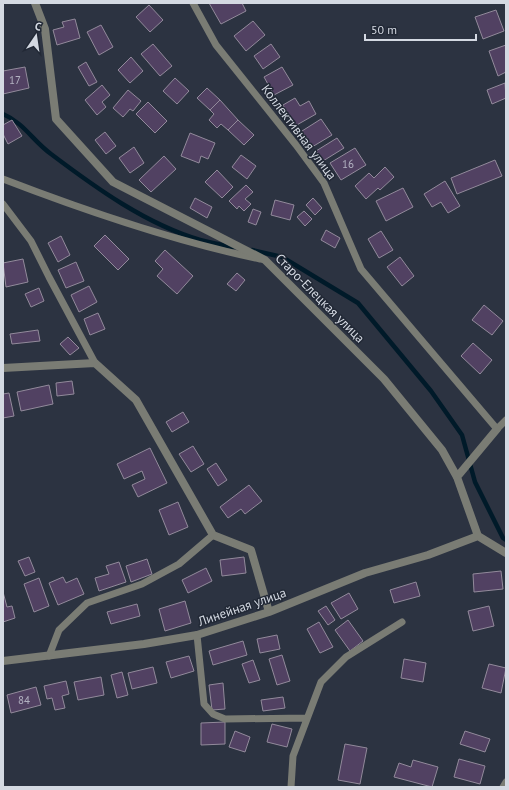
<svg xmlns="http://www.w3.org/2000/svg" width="509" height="790" font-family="'PT Sans',sans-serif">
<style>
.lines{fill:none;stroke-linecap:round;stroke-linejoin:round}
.stream{stroke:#001a29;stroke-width:4.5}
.building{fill:#514162;stroke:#928a9b}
.service{stroke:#7a7c74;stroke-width:7}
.minor{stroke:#7a7c74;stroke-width:8}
.labels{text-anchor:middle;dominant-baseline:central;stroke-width:3;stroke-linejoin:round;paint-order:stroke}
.number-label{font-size:11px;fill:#b3b3c2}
.street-label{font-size:13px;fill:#d4d9e2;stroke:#222936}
</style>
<rect width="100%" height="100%" fill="#2c3341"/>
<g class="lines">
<path class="stream" d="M3 114C24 123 33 141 51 154 96 188 146 224 200 240 211 243 222 245 233 247
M252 250 282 257 358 303 431 391 462 435 475 482 503 538 506 540"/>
</g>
<path class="building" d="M209 3H242L246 11 221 24Z
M149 5 163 20 150 32 136 17Z
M496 10 504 31 483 39 475 17Z
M75 19 80 38 57 45 53 30 64 27 62 22Z
M253 21 265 35 246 51 234 36Z
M101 25 113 47 99 55 87 32Z
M153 44 172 66 160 76 141 54Z
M271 44 280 57 263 69 254 56Z
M506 45V72L498 76 489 51Z
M131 57 143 71 130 83 118 70Z
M86 62 97 82 89 86 78 67Z
M25 67 29 88 3 94V71Z
M282 67 293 85 274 95 264 77Z
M175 78 189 91 177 104 163 91Z
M505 83 506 98 492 104 487 90Z
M102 85 110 95 102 102 106 107 97 115 85 100Z
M207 88 220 100 210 110 197 98Z
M128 90 141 101 133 111 130 109 123 117 113 108Z
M295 98 300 106 309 101 316 114 295 126 283 105Z
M220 100 238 120 228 130 221 124 217 128 209 120 214 114 210 110Z
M148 102 167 121 155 133 136 114Z
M321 119 332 135 312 147 302 131Z
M12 120 22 136 8 144 3 134V125Z
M238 120 254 135 244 145 228 130Z
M105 132 116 146 106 154 95 140Z
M190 133 215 143 208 159 201 156 199 163 181 156Z
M337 138 344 148 323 161 316 151Z
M134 147 144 163 130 173 119 158Z
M355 148 366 165 341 180 330 163Z
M241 155 256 166 247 179 232 167Z
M164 156 176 169 151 192 139 180Z
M495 160 502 176 457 194 451 178Z
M385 167 394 177 380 190 378 188 366 199 355 186 369 173 374 178Z
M217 170 233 187 222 198 205 182Z
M445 181 460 206 448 213 441 202 432 207 424 194Z
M246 185 253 192 245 199 251 204 244 211 239 206 237 209 229 201Z
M403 188 413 207 386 221 376 201Z
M195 198 212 207 207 218 190 208Z
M313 198 322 208 315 215 306 205Z
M275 200 294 205 290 220 271 215Z
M253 209 261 212 256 225 248 222Z
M304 211 312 219 305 226 297 217Z
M326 230 340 238 335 248 321 240Z
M381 231 393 250 379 258 368 239Z
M105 235 129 259 118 270 94 246Z
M61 236 70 255 58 262 48 243Z
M165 250 193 276 177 294 157 276 163 269 155 261Z
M400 257 414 276 402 286 387 267Z
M23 259 28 282 6 287 3 263Z
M76 262 84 281 66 288 58 270Z
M237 273 245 280 236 291 227 284Z
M89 286 97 302 79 312 71 295Z
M39 288 44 301 31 307 25 294Z
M484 305 503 321 492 335 472 320Z
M98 313 105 329 90 335 84 319Z
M38 330 40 341 12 344 10 334Z
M68 337 79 348 70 355 60 344Z
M473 343 492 360 480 374 461 356Z
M72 381 74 394 57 396 56 383Z
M49 385 53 404 21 411 17 392Z
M9 393 14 416 3 418V394Z
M183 412 189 422 172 432 166 422Z
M193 446 204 464 191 472 179 454Z
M150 448 167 483 138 497 132 485 145 479 142 471 124 479 117 464Z
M216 463 227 480 218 486 207 469Z
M249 485 262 501 245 514 241 509 228 518 220 507Z
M178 502 188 527 169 535 159 510Z
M29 557 35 572 25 576 18 561Z
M244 557 246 573 222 576 220 560Z
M147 559 152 574 131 582 126 566Z
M119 562 126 582 99 591 95 578 109 574 106 566Z
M206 568 212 581 188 593 182 580Z
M501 571 503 589 474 592 473 574Z
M63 577 66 583 77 578 84 594 58 605 49 583Z
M39 578 49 606 34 612 24 584Z
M416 582 420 596 394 603 390 590Z
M3 592 7 607 12 606 15 618 3 622Z
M349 593 358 609 341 619 331 603Z
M185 601 191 623 165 631 159 609Z
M137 604 140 616 111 624 107 612Z
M326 606 335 620 328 625 318 611Z
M489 606 494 626 473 631 468 611Z
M348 620 363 641 350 651 335 630Z
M319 622 333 647 320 653 307 629Z
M277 635 280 649 260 653 257 639Z
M243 641 247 655 213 665 209 651Z
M282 655 290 681 277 685 269 659Z
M189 656 194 671 171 678 166 662Z
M404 659 426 663 423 682 401 678Z
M253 660 260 680 249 683 242 664Z
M489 664 506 668 501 693 482 688Z
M153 667 157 683 132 689 128 673Z
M122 672 128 695 117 698 111 675Z
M101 677 104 695 78 700 74 682Z
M66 681 69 694 62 696 65 708 55 710 52 698 47 699 44 686Z
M223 683 225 709 212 710 209 685Z
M36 687 41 705 11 713 7 695Z
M283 697 285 708 263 711 261 700Z
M225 722V744L201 745V723Z
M272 724 292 729 287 747 267 742Z
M235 731 250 737 245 752 229 747Z
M465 731 490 739 485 752 460 744Z
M345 744 367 748 360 784 338 780Z
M459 759 485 766 480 784 454 777Z
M413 760 438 767 432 787 394 777 399 763 411 767Z"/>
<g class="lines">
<path class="service" d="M193 3 216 45 296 145 324 183 361 269 497 429 506 420
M3 179C86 211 173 241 260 259
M3 204 31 241 49 277 95 363
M197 635 204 704 213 714 225 719 307 718
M49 656 59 630 87 603 142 584 179 564 213 535
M291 787 293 756 321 682 346 657 402 622
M503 787 506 782"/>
<path class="minor" d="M35 3 45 29 56 119 113 182 265 260 384 379 442 450 457 477 478 536 506 553
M3 368 95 363 136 400 213 535 251 550 269 612
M457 477 497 429
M3 661 144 644 197 635 269 612 365 573 428 555 478 536"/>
</g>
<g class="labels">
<g class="number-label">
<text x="15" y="80">17</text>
<text x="348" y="164">16</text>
<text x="24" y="700">84</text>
</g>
<g class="street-label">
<text transform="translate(299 132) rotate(53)">Коллективная улица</text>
<text transform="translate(320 298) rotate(45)">Старо-Елецкая улица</text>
<text transform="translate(242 607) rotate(-19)">Линейная улица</text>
</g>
</g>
<rect width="509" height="790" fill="none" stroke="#d4d9e2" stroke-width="8"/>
<g transform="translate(36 36) rotate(13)" stroke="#222936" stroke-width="3" paint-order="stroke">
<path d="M0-3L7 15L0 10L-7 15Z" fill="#d4d9e2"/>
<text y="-6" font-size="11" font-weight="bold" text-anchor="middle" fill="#d4d9e2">С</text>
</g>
<path d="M365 34v6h111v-6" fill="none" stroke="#d4d9e2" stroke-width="2"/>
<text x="371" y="34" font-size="12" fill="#d4d9e2" stroke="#222936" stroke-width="3" paint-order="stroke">50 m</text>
</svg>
